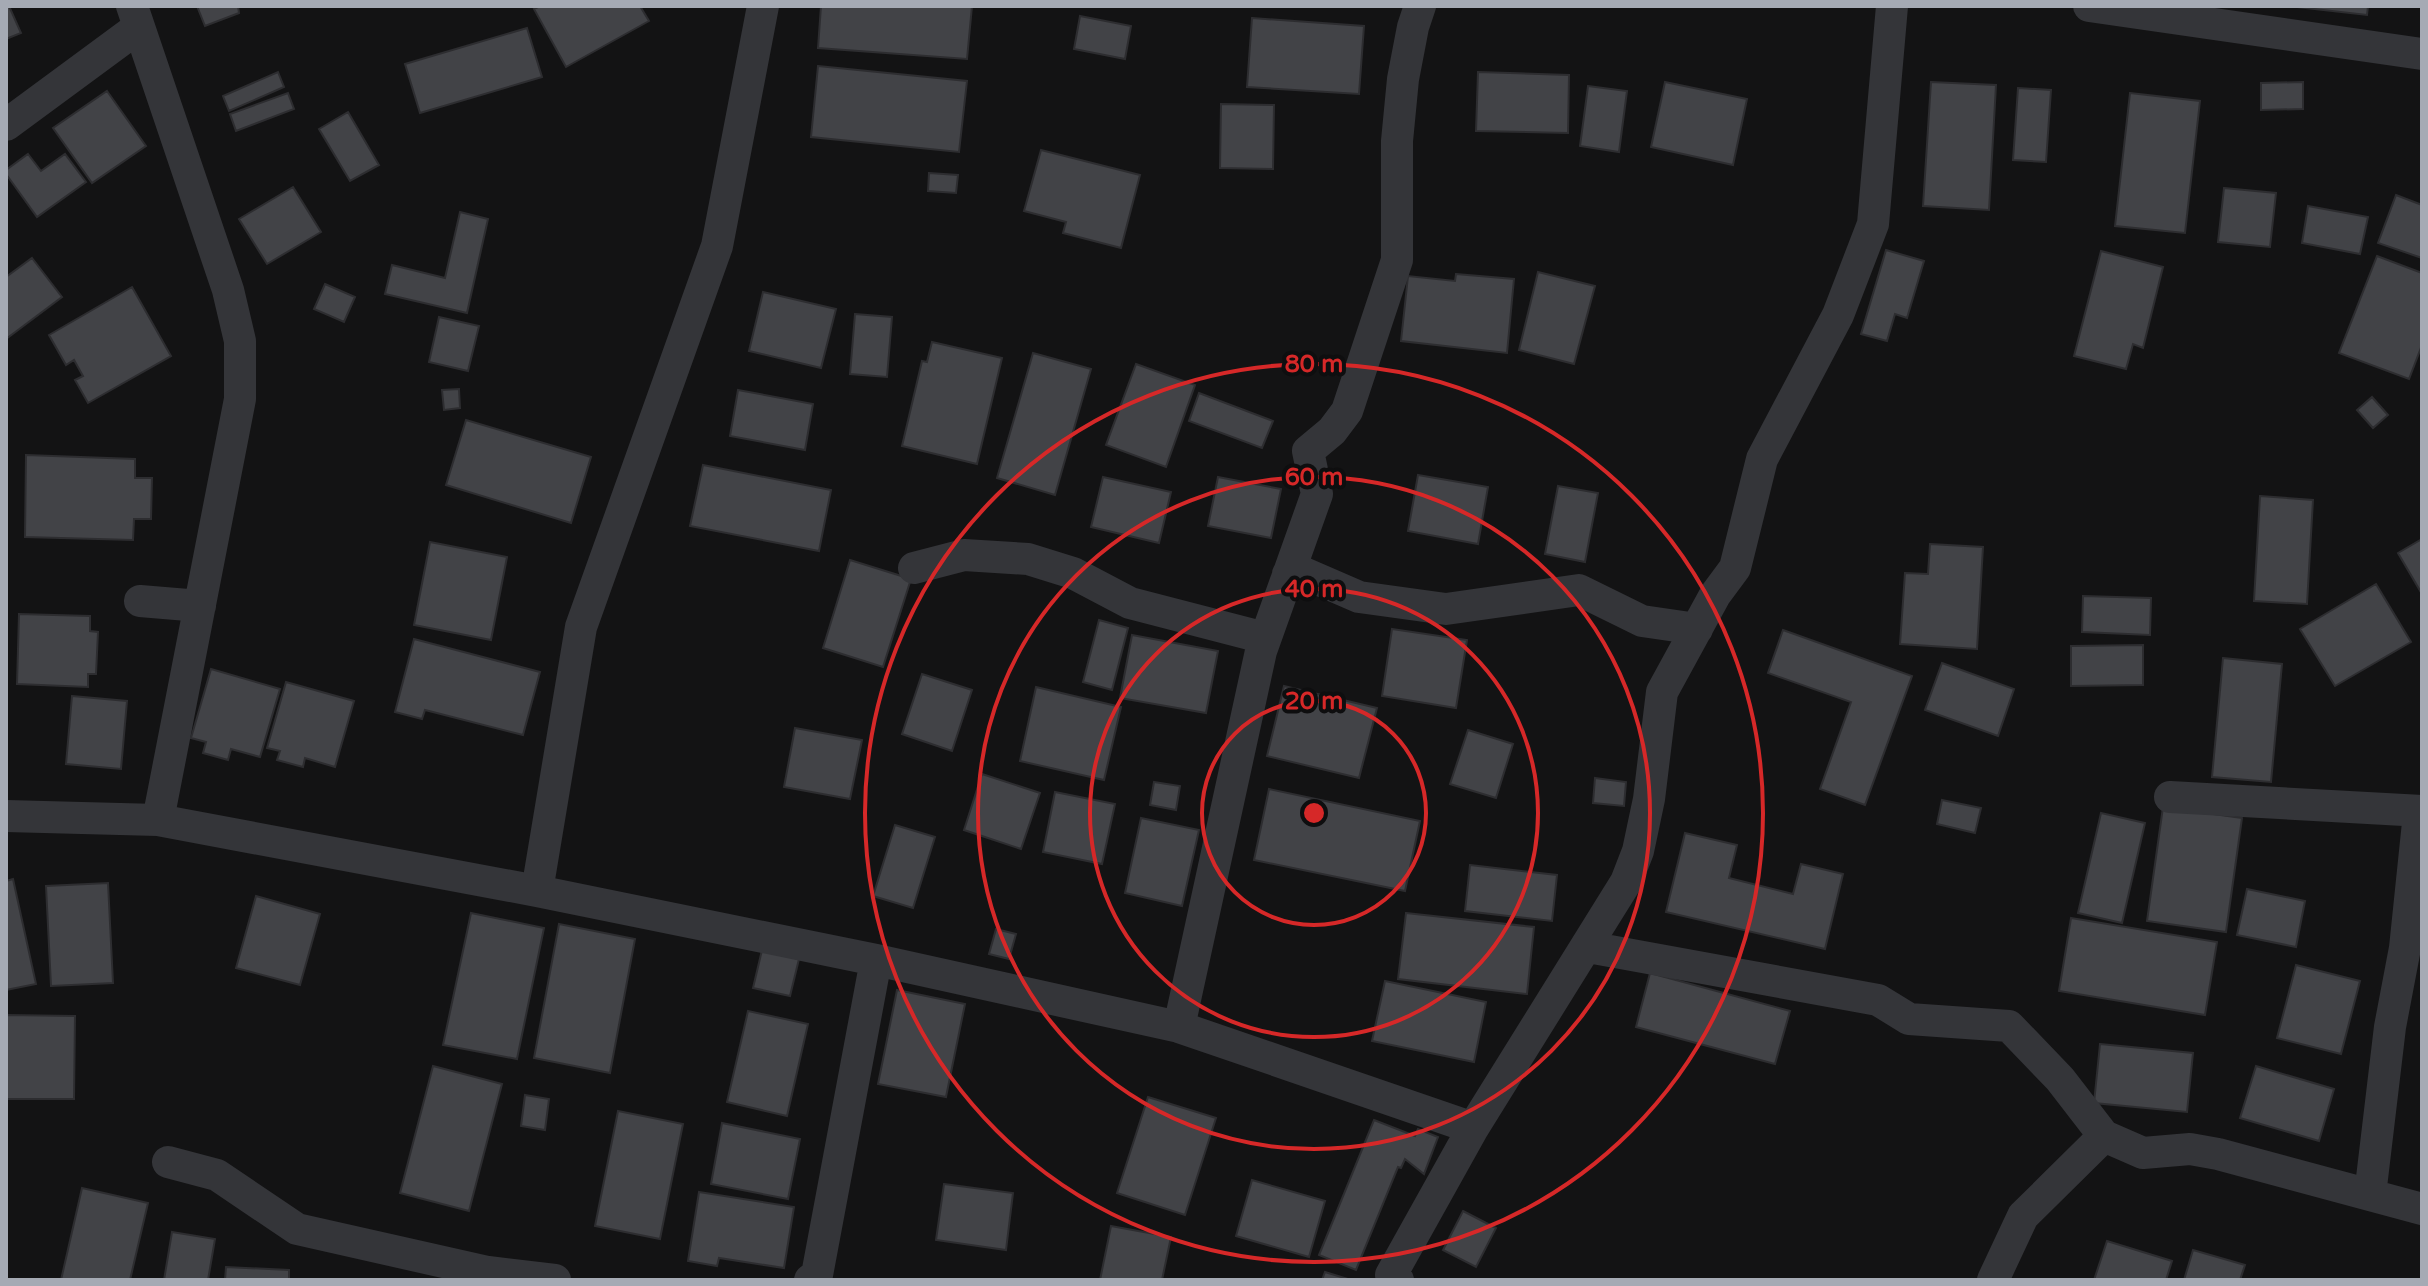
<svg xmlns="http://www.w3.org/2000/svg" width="2428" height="1286" font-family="'Varela Round',sans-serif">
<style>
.building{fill:#424347;stroke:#2d2d30;stroke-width:2}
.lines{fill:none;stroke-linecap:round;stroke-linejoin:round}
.street{stroke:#343539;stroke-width:32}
.ring{fill:none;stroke:#d62828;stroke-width:4}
.centre{fill:#d62828;stroke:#0e0e0f;stroke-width:4}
.ring-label{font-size:24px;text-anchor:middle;font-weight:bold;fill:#d62828;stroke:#0e0e0f;stroke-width:8;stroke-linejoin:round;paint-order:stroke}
</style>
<rect width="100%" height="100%" fill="#131314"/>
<path class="building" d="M6 6H9L21 33 6 39Z
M197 6H238L239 13 205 26Z
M540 6H640L649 21 566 67 534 9Z
M821 6H972L967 59 818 48Z
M2288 6H2368L2367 15Z
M1080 16 1131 26 1125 59 1074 49Z
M1252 18 1364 26 1359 94 1247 87Z
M527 28 542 77 420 113 405 64Z
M818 66 967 81 959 152 811 137Z
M278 72 284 87 229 111 223 96Z
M1478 72 1569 75 1568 133 1476 131Z
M1665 82 1747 99 1733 165 1651 147Z
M1931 82 1996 85 1989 210 1923 206Z
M2303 82V109L2261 110V83Z
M1588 86 1627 91 1619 152 1580 146Z
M2018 88 2051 90 2046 162 2013 160Z
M107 91 146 146 92 183 53 128Z
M288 93 294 109 236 131 230 114Z
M2130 93 2200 101 2185 233 2115 226Z
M1221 104 1274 105 1273 169 1220 168Z
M348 112 379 165 350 181 319 129Z
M1041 150 1140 175 1121 248 1063 233 1066 222 1024 211Z
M28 154 41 171 65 154 86 182 37 217 6 174V170Z
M929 173 958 175 956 193 928 191Z
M293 187 321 232 267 264 239 219Z
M2224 188 2276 193 2270 247 2218 242Z
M2396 195 2422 205V258L2378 243Z
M2308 206 2368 217 2360 254 2302 243Z
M460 212 488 219 467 313 385 294 392 265 445 278Z
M1886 250 1924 261 1907 318 1895 314 1887 341 1861 334Z
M2101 251 2163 267 2143 348 2133 344 2126 369 2074 356Z
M2377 256 2422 273V345L2409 379 2339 353Z
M32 258 62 297 6 339V277Z
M1538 272 1595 286 1574 364 1519 350Z
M1456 274 1514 279 1507 353 1401 341 1408 276 1455 281Z
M325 284 355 297 344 322 314 309Z
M132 287 171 356 88 403 75 380 83 376 74 360 66 365 49 335Z
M763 292 836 309 821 368 749 351Z
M855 314 892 317 887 377 850 374Z
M439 317 479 326 468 371 429 362Z
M932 342 1002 358 977 464 902 446 922 361 927 362Z
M1033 353 1091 369 1055 495 997 478Z
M1136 364 1195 385 1166 467 1106 445Z
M459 389 460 408 444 410 442 390Z
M738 390 813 404 805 450 730 436Z
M1199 393 1273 421 1262 448 1189 421Z
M2372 397 2388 415 2373 428 2357 410Z
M466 420 591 457 571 523 446 485Z
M26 455 135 459V478H152L151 519H134L133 540 25 537Z
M703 465 831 490 819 551 690 526Z
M1418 475 1488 487 1478 544 1408 531Z
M1103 477 1171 492 1159 543 1091 527Z
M1218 477 1281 489 1271 538 1208 526Z
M1558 486 1598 493 1585 562 1545 554Z
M2260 496 2313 500 2307 604 2254 601Z
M2422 539V594L2398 553Z
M430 542 507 557 491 640 414 625Z
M1930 544 1983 547 1977 649 1900 644 1905 573 1928 574Z
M850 560 911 579 883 667 823 648Z
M2376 584 2411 642 2335 686 2300 629Z
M2083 596 2151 598 2150 635 2082 632Z
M19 614 90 616V631L98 632 96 674H88V687L17 684Z
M1099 620 1128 628 1112 690 1083 682Z
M1392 629 1467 640 1456 708 1382 696Z
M1783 630 1912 676 1865 805 1820 789 1851 702 1768 673Z
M1132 635 1218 651 1206 713 1120 698Z
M414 639 540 672 523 735 425 710 422 719 395 712Z
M2143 645V685L2071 686V646Z
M2223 658 2282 664 2271 782 2212 777Z
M1942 663 2014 689 1998 736 1925 710Z
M211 669 280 689 260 757 231 749 228 760 203 753 206 742 191 738Z
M922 674 972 690 952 751 902 734Z
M286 682 354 701 335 767 305 758 303 767 277 760 280 751 267 748Z
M1284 686 1377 708 1359 778 1267 756Z
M1036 687 1121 707 1104 780 1020 761Z
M72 696 127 701 121 769 66 764Z
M795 728 862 740 850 799 784 787Z
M1468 730 1513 744 1496 798 1450 784Z
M982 774 1040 793 1021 849 964 830Z
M1595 778 1626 782 1624 806 1593 803Z
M1154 782 1180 786 1176 810 1150 805Z
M1269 789 1420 821 1405 891 1254 860Z
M1055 792 1115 804 1102 864 1043 852Z
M1942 800 1981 808 1975 833 1937 824Z
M2163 807 2242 818 2226 932 2147 921Z
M2101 813 2145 823 2122 923 2078 913Z
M1141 818 1199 830 1182 906 1125 893Z
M895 825 935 837 913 908 873 896Z
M1685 833 1737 845 1729 878 1793 894 1801 864 1843 874 1825 949 1666 912Z
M1470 865 1557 875 1552 921 1465 911Z
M13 879 36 984 6 990V881Z
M108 883 113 983 51 986 46 886Z
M2247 889 2305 901 2296 947 2237 935Z
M256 896 320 914 300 985 236 968Z
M471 913 544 928 517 1059 443 1045Z
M1406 913 1534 927 1527 994 1398 979Z
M2071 918 2217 942 2205 1015 2059 991Z
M559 924 635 939 610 1073 534 1058Z
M996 929 1016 934 1009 959 989 954Z
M762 950 799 959 790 996 753 988Z
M2296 965 2360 981 2341 1054 2277 1038Z
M1650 973 1790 1011 1775 1064 1636 1027Z
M1385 981 1486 1002 1474 1062 1372 1041Z
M897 990 965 1004 946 1097 878 1084Z
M748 1011 808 1024 787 1116 727 1102Z
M6 1015 75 1016 74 1099H6Z
M2100 1044 2193 1053 2187 1112 2094 1103Z
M433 1066 502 1084 469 1211 400 1193Z
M2256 1066 2334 1089 2319 1141 2240 1118Z
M525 1095 549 1099 545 1130 521 1126Z
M1148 1097 1216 1118 1185 1215 1117 1193Z
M618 1111 683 1124 660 1239 595 1226Z
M1374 1120 1415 1136 1418 1129 1438 1137 1424 1174 1405 1159 1401 1168 1398 1167 1356 1270 1319 1255Z
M722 1123 800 1139 788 1199 711 1184Z
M1252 1180 1325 1201 1309 1257 1236 1236Z
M944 1184 1013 1193 1006 1250 936 1240Z
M82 1188 148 1203 130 1280H61Z
M699 1192 794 1207 784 1268 719 1258 717 1266 688 1261Z
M1463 1211 1496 1228 1476 1267 1443 1250Z
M1111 1226 1171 1237 1162 1280H1100Z
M172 1232 215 1239 208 1280H164Z
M2107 1241 2172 1261 2166 1280H2094Z
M2193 1250 2245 1265 2240 1280H2184Z
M226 1267 289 1270V1280H225Z
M1325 1272 1351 1280H1322Z"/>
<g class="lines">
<path class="street" d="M132 6 228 290 240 341V399L158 820
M2089 6 2422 54
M6 125 139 27
M914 568 964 555 1028 559 1073 573 1130 603 1265 638
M1288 574 1299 571 1359 597 1446 609 1579 590 1642 621 1697 629
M140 601 200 606
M2170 797 2422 811
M6 816 158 820 537 891 876 960 1179 1027 1473 1128
M537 891 581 627 717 246 763 6
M1588 947 1878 1000 1909 1019 2009 1026 2060 1079 2104 1136 2143 1153 2190 1149 2218 1154 2422 1209
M1179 1027 1261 651 1317 494 1308 451 1332 431 1347 411 1397 260V141L1403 79 1413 27 1420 6
M168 1162 217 1175 297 1229 488 1272 555 1280
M2370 1195 2390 1027 2405 948 2419 813
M810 1280 817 1275 876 960
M1398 1280 1391 1275 1473 1128 1626 882 1638 851 1649 799 1662 692 1715 595 1735 568 1762 459 1838 315 1873 224 1892 6
M1993 1280 2023 1216 2104 1136"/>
</g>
<g class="ring">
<circle cx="1314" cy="813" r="112"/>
<circle cx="1314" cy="813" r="224"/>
<circle cx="1314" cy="813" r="336"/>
<circle cx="1314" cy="813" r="449"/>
</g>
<circle cx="1314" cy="813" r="12" class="centre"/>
<g class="ring-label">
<text x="1314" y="372">80 m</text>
<text x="1314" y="485">60 m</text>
<text x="1314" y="597">40 m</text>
<text x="1314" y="709">20 m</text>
</g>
<rect width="2428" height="1286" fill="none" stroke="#a5aab4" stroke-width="16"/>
</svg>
